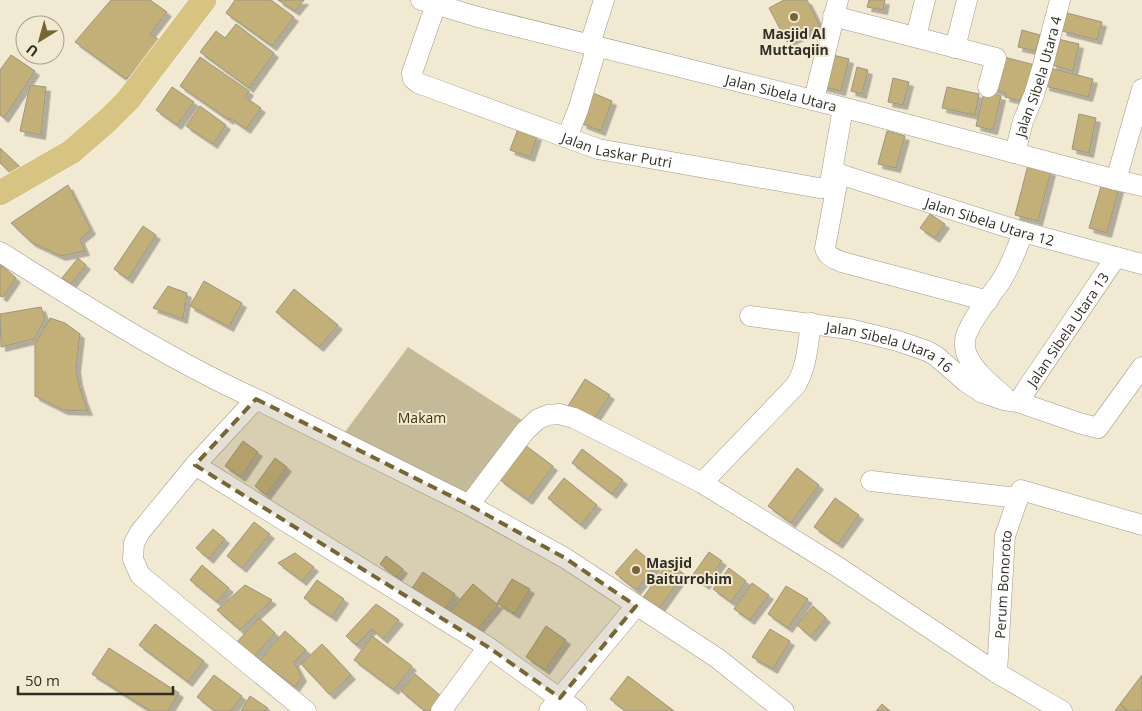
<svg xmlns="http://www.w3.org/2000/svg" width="1142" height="711" font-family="'Open Sans',sans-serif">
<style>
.green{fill:#c5ba97}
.building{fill:#c3b079;stroke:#9c9580;filter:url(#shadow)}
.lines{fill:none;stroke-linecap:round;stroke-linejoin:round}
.minor-casing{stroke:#a19a85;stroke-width:21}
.major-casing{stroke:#fff;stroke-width:26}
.minor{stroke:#fff;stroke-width:20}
.major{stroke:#d7c483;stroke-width:25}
.marked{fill:#766634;fill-opacity:0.2;stroke:#766634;stroke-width:4;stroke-dasharray:10 6;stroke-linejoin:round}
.poi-dot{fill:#766634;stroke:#f1e9d2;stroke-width:2}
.labels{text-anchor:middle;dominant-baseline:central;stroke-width:4;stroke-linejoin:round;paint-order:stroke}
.poi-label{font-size:14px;font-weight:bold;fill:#302e25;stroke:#f1e9d2}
.street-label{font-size:14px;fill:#302e25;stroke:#f1e9d2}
.park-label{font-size:14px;fill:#423406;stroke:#f1e9d2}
</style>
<defs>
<filter id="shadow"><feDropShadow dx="4.5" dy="4.5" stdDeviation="0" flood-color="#0004"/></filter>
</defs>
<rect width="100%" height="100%" fill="#f1e9d2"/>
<path class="green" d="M408 347 525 422 468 501 345 432Z"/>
<path class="building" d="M111 0H150L167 12 150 34 161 41 126 79 75 42Z
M235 0H271L294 17 272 46 226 13Z
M278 0H304L295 11Z
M784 0H807L820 26 787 42 769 8Z
M869 0H885L883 10 867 7Z
M1067 13 1102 22 1097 40 1062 31Z
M236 24 274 53 249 88 200 52 216 31 225 38Z
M1022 30 1040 35 1036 51 1018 47Z
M1058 39 1079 44 1073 71 1052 65Z
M829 54 849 59 841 91 821 86Z
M11 55 35 71 4 118 0 115V70Z
M1000 56 1035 65 1026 102 1005 97 1006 93 992 89Z
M200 57 249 91 245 97 261 108 246 129 230 118 229 120 180 86Z
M857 67 868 70 862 94 851 91Z
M1050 68 1093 79 1088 97 1045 86Z
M893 78 909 82 903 105 888 102Z
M30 85 46 87 41 135 20 131Z
M172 87 194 102 177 125 156 110Z
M947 87 979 94 975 115 942 108Z
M984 92 1001 96 993 130 976 126Z
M593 93 612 101 601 131 582 124Z
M200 106 226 125 213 144 186 126Z
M1079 114 1096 118 1089 153 1072 149Z
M518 129 537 136 530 157 510 150Z
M887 131 905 136 896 168 878 164Z
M0 148 21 168 14 176 0 163Z
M1028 165 1051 171 1038 221 1015 215Z
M1102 183 1119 188 1107 233 1089 228Z
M68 185 91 230 80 239 85 251 61 256 31 242 11 223Z
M930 214 945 224 935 238 920 228Z
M143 226 156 235 128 279 114 269Z
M78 258 86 265 71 284 62 278Z
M0 264 16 278 3 297 0 296Z
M204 281 242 303 229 327 190 306Z
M168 286 187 293 183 319 153 308Z
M294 289 338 325 319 347 276 312Z
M41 307 45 319 34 339 1 347 0 314Z
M50 318 65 323 80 334 76 368 78 381 83 398 88 411 63 410 35 396V344Z
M585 379 610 395 592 422 568 406Z
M243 441 258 452 241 477 225 466Z
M525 445 553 466 528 500 499 479Z
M582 449 623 480 612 494 572 463Z
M275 458 287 467 266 495 255 486Z
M797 468 819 485 791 523 768 506Z
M564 478 597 505 581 525 548 498Z
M835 498 859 515 838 544 814 527Z
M254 522 270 534 242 568 227 556Z
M213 529 225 539 209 559 196 548Z
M636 549 656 566 636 590 615 573Z
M709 552 722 561 705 585 692 576Z
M295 553 314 567 302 581 278 563Z
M386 556 403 569 397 577 380 564Z
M668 562 684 574 656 613 640 602Z
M202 565 229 588 217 602 190 580Z
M729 568 746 581 731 602 713 589Z
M423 572 455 594 440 616 408 594Z
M512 579 530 589 515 614 497 603Z
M317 580 344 599 332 617 304 598Z
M752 583 769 595 750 620 734 609Z
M473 584 498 605 472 636 447 615Z
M245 585 272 600 240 630 217 610Z
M786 586 808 599 788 628 768 614Z
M376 604 399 620 383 639 372 629 356 645 346 636Z
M813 606 826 618 811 637 797 625Z
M259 618 275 633 253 658 236 643Z
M155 624 204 661 188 682 139 645Z
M546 626 566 640 545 670 526 657Z
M770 629 790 641 773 669 752 657Z
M285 631 306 650 294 662 302 677 295 687 260 660Z
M372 636 412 666 394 690 354 660Z
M322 644 351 675 330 695 301 664Z
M109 648 179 693 168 711H150L92 674Z
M415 674 442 697 430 711H425L401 691Z
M214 675 242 696 231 711H215L197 697Z
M1142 675V711H1128L1120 704Z
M628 676 674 711H626L610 699Z
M250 696 268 708 266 711H241Z
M882 704 890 711H876Z
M1120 704 1128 711H1115Z"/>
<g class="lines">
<defs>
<g id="minor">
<path id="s1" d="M421 0 478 17 849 109 1116 180 1142 186"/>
<path id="s2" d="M436 4 412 73 413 79 418 83 598 149 819 188H825L830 183 843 108"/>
<path d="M833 16 996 58 988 87"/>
<path d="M916 37 925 0"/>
<path d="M590 44 604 0"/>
<path d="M955 48 967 0"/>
<path d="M814 100 838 0"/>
<path d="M567 137 578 110 597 46"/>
<path id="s3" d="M1015 153 1023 121 1034 95 1043 65 1060 0"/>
<path d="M839 173 825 248C827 257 834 258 842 262L988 301"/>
<path id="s4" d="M839 174 1023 232 1142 264"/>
<path d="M1116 180 1142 89"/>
<path d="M0 252C83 304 166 358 256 399L469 505 565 558 717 658 784 711"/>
<path id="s5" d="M750 316 849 329 898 341 927 351 936 356 966 382 983 393 1004 400 1018 402 1079 423 1098 428 1142 367"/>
<path d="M1003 395C990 384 974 371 967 355 965 350 964 341 966 336 972 318 990 297 1001 281 1011 265 1017 249 1023 232"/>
<path d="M256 399 195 465 140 532 134 543 133 559 140 575 306 711"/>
<path id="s6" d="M1018 402 1116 257"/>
<path d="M195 465 488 647 577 711"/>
<path d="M871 481 1018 498"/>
<path d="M702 483 796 385C807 367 808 343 811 323"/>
<path d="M469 505 525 431 538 419 548 415 559 414 574 418 702 483 838 567 997 673 1062 711"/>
<path id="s7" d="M997 673 1005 536 1021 490 1142 525"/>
<path d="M441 711 488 647"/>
<path d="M549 711 636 606"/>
</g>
<path id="major" d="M0 193 71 152 107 121 128 100 204 0"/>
</defs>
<use href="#minor" class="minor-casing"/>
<use href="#major" class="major-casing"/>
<use href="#minor" class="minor"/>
<use href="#major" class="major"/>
</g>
<path class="marked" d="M256 399 469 505 565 558 636 606 560 698 488 647 195 465Z"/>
<g class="poi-dot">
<circle cx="794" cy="17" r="5"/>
<circle cx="636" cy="570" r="5"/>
</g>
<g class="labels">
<g class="poi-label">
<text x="794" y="33">Masjid Al<tspan x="794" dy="16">Muttaqiin</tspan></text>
<text x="646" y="562" text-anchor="start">Masjid<tspan x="646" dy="16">Baiturrohim</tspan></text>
</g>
<g class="street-label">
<text stroke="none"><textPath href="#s3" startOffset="80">Jalan Sibela Utara 4</textPath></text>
<text stroke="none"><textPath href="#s1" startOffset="372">Jalan Sibela Utara</textPath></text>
<text stroke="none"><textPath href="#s2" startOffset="296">Jalan Laskar Putri</textPath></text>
<text stroke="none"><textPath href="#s4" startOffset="158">Jalan Sibela Utara 12</textPath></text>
<text stroke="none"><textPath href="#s6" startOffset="88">Jalan Sibela Utara 13</textPath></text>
<text stroke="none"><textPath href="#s5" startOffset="144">Jalan Sibela Utara 16</textPath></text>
<text stroke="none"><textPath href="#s7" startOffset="89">Perum Bonoroto</textPath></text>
</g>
<g class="park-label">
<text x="422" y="417">Makam</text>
</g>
</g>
<g transform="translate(40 40) rotate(217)"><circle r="24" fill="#f1e9d2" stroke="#a49e8d"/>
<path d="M0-4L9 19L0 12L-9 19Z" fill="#766634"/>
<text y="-8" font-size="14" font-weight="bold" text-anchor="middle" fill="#302e25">U</text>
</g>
<path d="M18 686v8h155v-8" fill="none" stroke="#302e25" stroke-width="2.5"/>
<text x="25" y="686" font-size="15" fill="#302e25" stroke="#f1e9d2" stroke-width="4" paint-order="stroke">50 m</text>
</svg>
